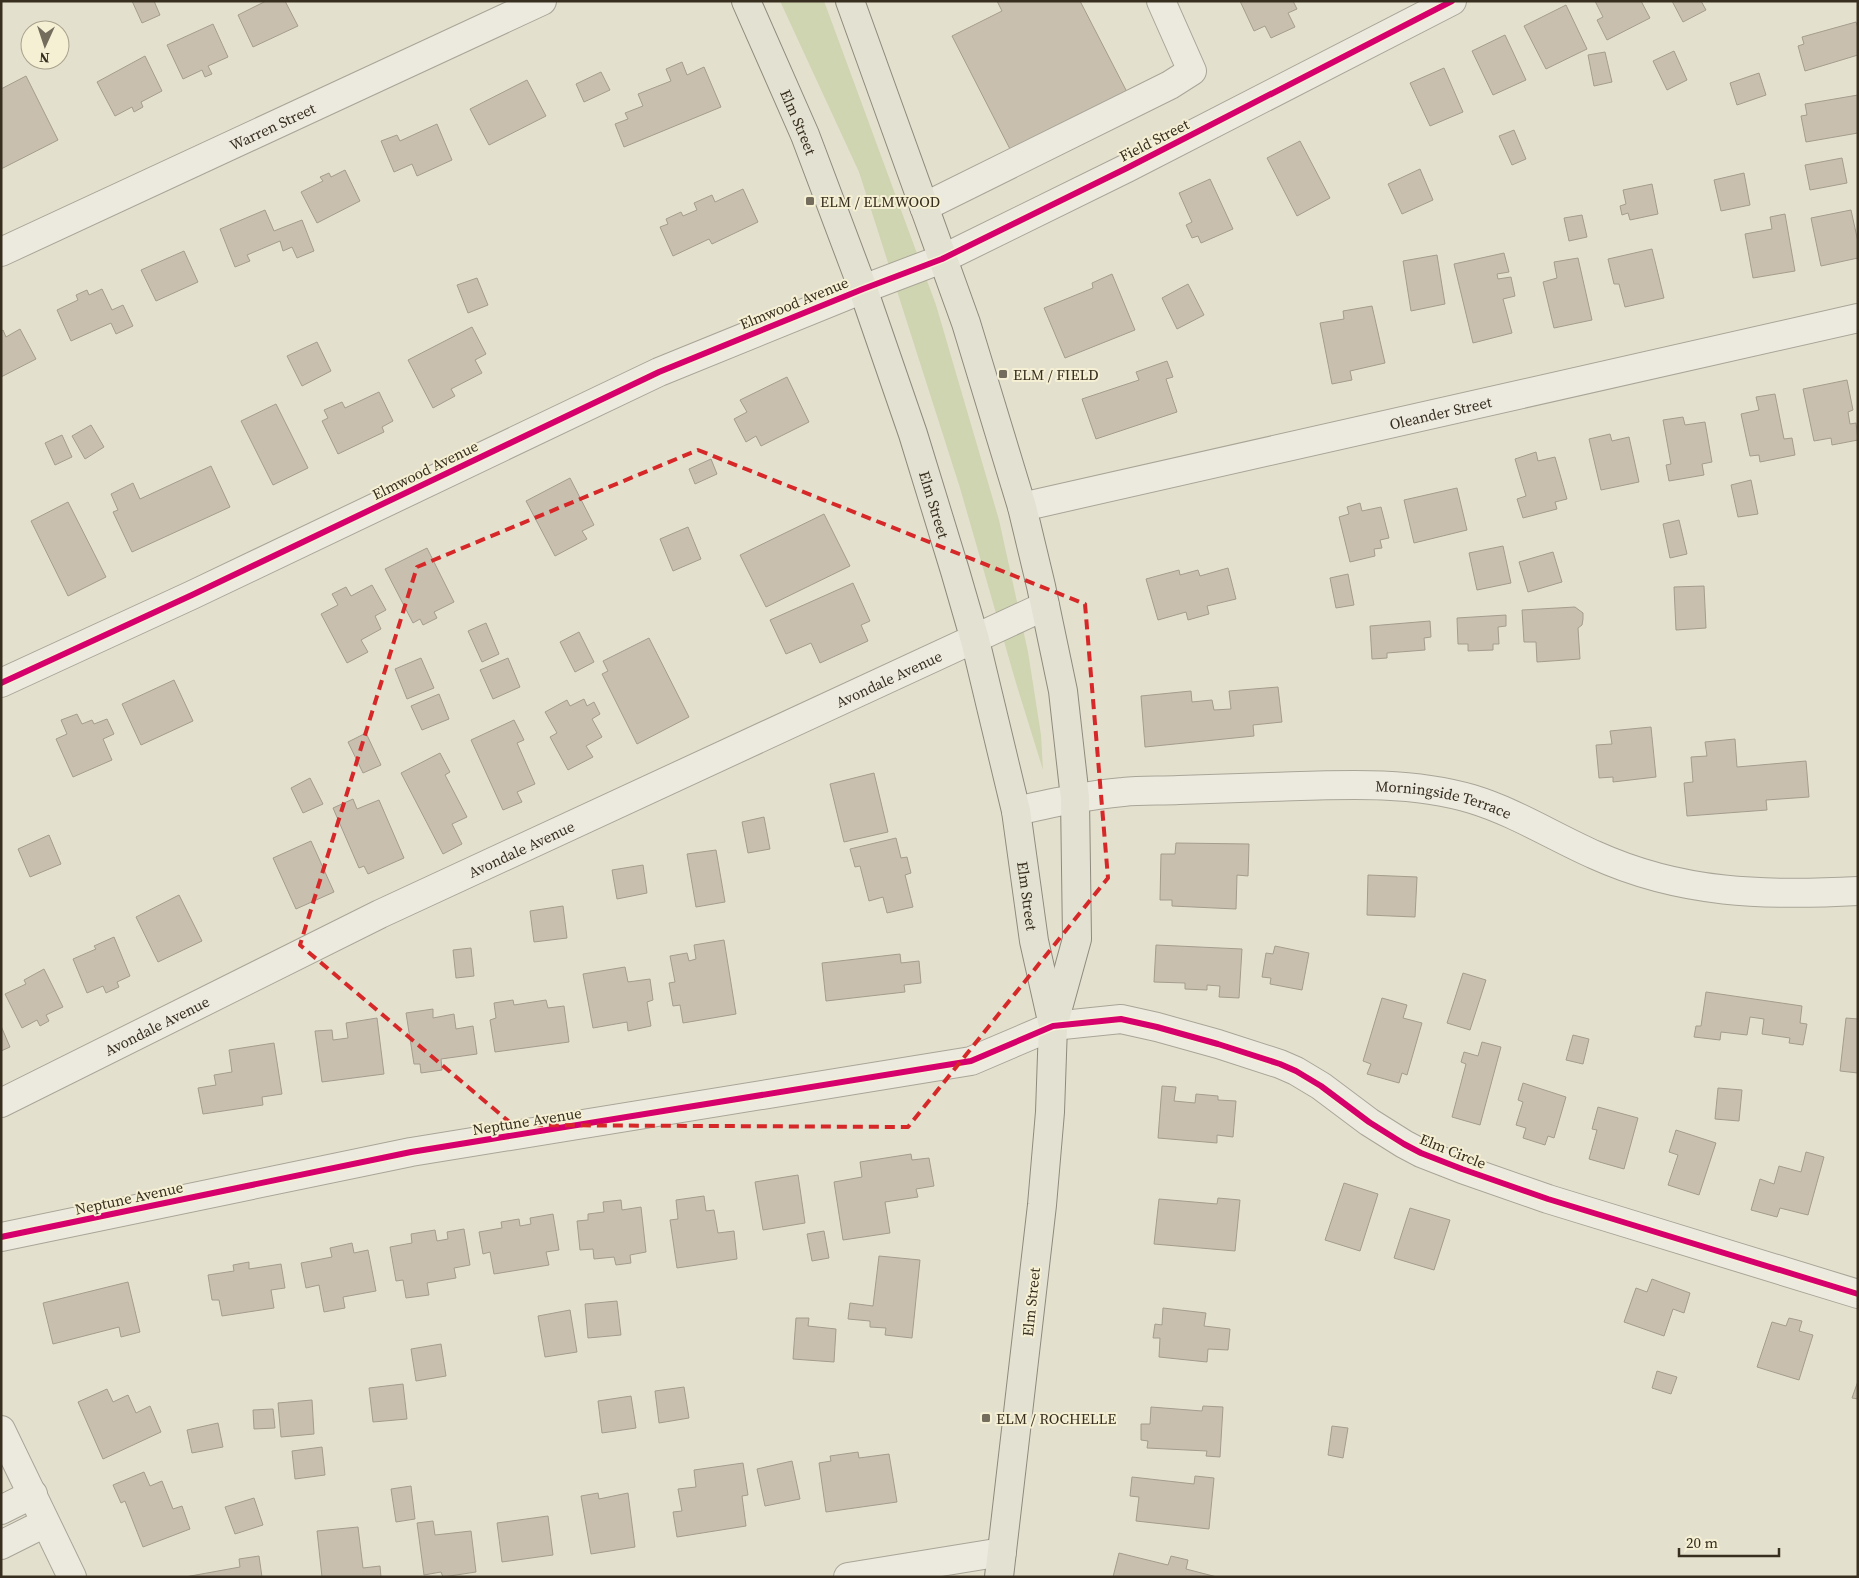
<svg xmlns="http://www.w3.org/2000/svg" width="1859" height="1578" font-family="'Source Serif 4',serif">
<style>
.green{fill:#cfd4b1}
.building{fill:#c8bfaf;stroke:#a49c8d}
.lines{fill:none;stroke-linecap:round;stroke-linejoin:round}
.minor-casing{stroke:#a9a597;stroke-width:30}
.major-casing{stroke:#8f8a7d;stroke-width:30}
.minor{stroke:#eceadf;stroke-width:28}
.major{stroke:#e3e1d1;stroke-width:28}
.cycleway-casing{stroke:#f5f0d4;stroke-width:9}
.cycleway{stroke:#d6006c;stroke-width:6}
.marked{fill:none;stroke:#d62828;stroke-width:4;stroke-dasharray:10 6;stroke-linejoin:round}
.poi-dot{fill:#746c5c;stroke:#f5f0d4;stroke-width:2}
.labels{text-anchor:middle;dominant-baseline:central;stroke-width:4;stroke-linejoin:round;paint-order:stroke}
.street-label{font-size:15px;fill:#382e1f;stroke:#f5f0d4}
.poi-label{font-size:15px;fill:#382e1f;stroke:#f5f0d4;text-anchor:start}
</style>
<rect width="100%" height="100%" fill="#e4e0ce"/>
<path class="green" d="M780 1H824L936 305 999 520 1028 652 1041 735 1043 770 1016 683 960 488 859 172Z"/>
<path class="building" d="M132 1H154L160 15 142 23Z
M266 1H285L298 26 253 47 238 15Z
M997 1H1080L1127 92 1011 151 952 36 1002 11Z
M1240 1H1293L1297 9 1288 13 1295 27 1271 38 1265 26 1254 31Z
M1595 1H1641L1650 18 1607 40 1597 20 1603 17Z
M1672 1H1701L1706 10 1683 22Z
M1566 5 1587 49 1546 69 1524 26Z
M1856 22 1858 28V55L1805 71 1798 46 1804 44 1802 37Z
M213 24 228 57 208 66 212 74 205 77 202 70 183 79 167 45Z
M1505 35 1526 80 1493 95 1472 51Z
M1674 51 1687 80 1667 90 1653 61Z
M1605 52 1612 82 1594 86 1588 55Z
M145 56 162 91 141 102 143 107 134 112 132 107 115 116 97 82Z
M682 62 687 75 704 67 721 107 624 147 615 124 628 119 625 113 643 106 638 94 671 81 666 69Z
M1444 68 1463 112 1430 126 1410 83Z
M601 72 610 90 584 102 576 84Z
M1759 73 1766 95 1737 105 1730 83Z
M26 76 58 140 1 169V89Z
M527 80 546 116 489 145 470 109Z
M1858 95V133L1806 142 1801 116 1807 115 1805 104Z
M437 124 452 160 417 176 412 164 394 172 381 141 397 135 400 141Z
M1514 130 1526 159 1512 165 1499 136Z
M1300 141 1330 198 1297 216 1267 158Z
M1842 158 1847 183 1810 190 1805 165Z
M1420 169 1433 200 1402 214 1388 184Z
M345 170 360 201 317 223 301 192 323 181 320 177 329 173 331 177Z
M1744 173 1750 205 1721 211 1714 180Z
M1210 179 1233 229 1201 243 1198 236 1192 238 1186 225 1192 222 1179 193Z
M1652 184 1658 214 1630 220 1628 213 1622 215 1620 206 1626 204 1623 190Z
M743 189 758 222 712 244 709 239 673 256 660 227 668 224 666 219 681 212 683 216 697 210 694 203 712 195 715 202Z
M265 210 274 231 302 220 314 251 297 258 292 247 283 251 280 241 247 255 250 261 235 267 220 229Z
M1851 210 1858 242V258L1821 266 1811 218Z
M1785 214 1795 271 1753 278 1745 234 1772 229 1770 217Z
M1582 215 1587 237 1569 241 1564 218Z
M1652 249 1664 298 1625 307 1619 284H1614L1608 259Z
M184 251 198 282 156 301 141 270Z
M1504 253 1509 272 1497 274 1498 279 1511 277 1515 296 1503 299 1512 333 1473 343 1454 264Z
M1437 255 1445 304 1411 311 1403 261Z
M1578 258 1592 320 1554 328 1543 282 1557 278 1554 262Z
M1112 274 1135 330 1065 358 1044 308 1093 288 1092 283Z
M477 278 488 305 468 313 457 285Z
M1188 284 1204 315 1177 329 1162 298Z
M102 289 112 310 123 305 133 326 116 334 111 323 71 341 57 310 78 300 76 295 87 290 89 295Z
M1372 306 1385 363 1350 371 1352 380 1332 384 1320 323 1344 319 1343 311Z
M472 327 486 354 475 360 482 373 451 389 455 396 433 408 408 360Z
M20 329 36 359 1 377V331L3 330 6 337Z
M317 342 331 371 302 386 287 356Z
M1167 361 1173 377 1166 379 1177 412 1096 439 1082 399 1139 380 1136 372Z
M787 377 809 422 761 446 756 436 746 442 734 419 747 412 740 400Z
M1847 380 1853 410 1848 412 1850 424 1856 423 1858 440 1832 445 1831 438 1814 441 1803 389Z
M379 392 393 421 382 427 384 432 338 454 322 421 328 418 324 410 342 402 345 408Z
M1775 394 1784 439 1792 438 1795 455 1760 462 1759 455 1750 456 1741 414 1759 410 1756 397Z
M276 404 308 468 273 485 241 421Z
M1683 417 1685 425 1705 422 1712 462 1702 464 1704 475 1669 481 1666 465 1671 464 1663 420Z
M91 425 104 447 85 459 72 436Z
M1610 434 1612 441 1629 437 1639 482 1601 490 1589 439Z
M62 435 72 457 55 465 45 443Z
M1536 452 1538 461 1555 457 1567 499 1555 502 1557 509 1523 518 1517 499 1526 496 1515 459Z
M711 459 717 474 695 484 689 469Z
M211 466 230 507 132 552 113 512 118 510 111 494 133 483 140 499Z
M570 478 594 525 582 531 587 539 555 556 526 501Z
M1751 480 1758 514 1738 517 1731 485Z
M1457 488 1467 530 1414 543 1404 500Z
M68 502 106 577 68 596 31 521Z
M1360 503 1362 511 1381 507 1389 538 1380 540 1382 548 1374 549 1375 556 1350 562 1339 517 1349 514 1347 507Z
M824 514 850 566 766 607 740 555Z
M1679 520 1687 554 1670 558 1663 524Z
M688 527 701 559 673 571 660 539Z
M1503 546 1511 583 1477 590 1469 553Z
M427 548 454 602 434 612 437 618 423 625 420 619 413 623 385 569Z
M1553 552 1562 582 1528 592 1519 562Z
M1228 568 1236 599 1207 606 1209 614 1188 620 1186 612 1158 620 1146 579 1179 570 1180 575 1198 570 1200 576Z
M1348 574 1354 605 1336 608 1330 578Z
M853 583 870 621 861 625 868 641 820 663 811 643 786 654 770 620Z
M372 585 386 610 375 616 381 629 361 640 368 652 347 663 321 614 338 605 332 594 346 587 351 596Z
M1704 586 1706 628 1676 630 1674 587Z
M1575 607 1583 613V619L1582 625 1578 628 1580 659 1537 662 1536 642H1524L1522 610Z
M1506 615V626L1498 627 1499 644H1493V650L1468 651V644H1458L1457 618Z
M1430 621 1431 637 1424 638 1425 650 1387 653V658L1372 659 1370 626Z
M486 623 499 654 482 662 468 631Z
M579 632 594 662 575 672 560 642Z
M649 638 689 717 637 744 602 674 608 671 603 661Z
M421 658 434 688 407 699 395 669Z
M508 658 520 687 493 699 480 670Z
M174 680 193 721 141 745 122 704Z
M1278 687 1282 722 1253 725 1254 736 1145 747 1141 696 1191 691 1192 702 1212 700 1214 710 1231 709 1229 691Z
M439 694 449 719 422 730 411 706Z
M584 699 587 706 594 702 600 714 592 719 602 737 586 746 593 757 568 770 550 737 557 733 545 712 567 700 570 706Z
M77 714 82 724 92 720 94 724 107 719 114 734 103 739 112 760 73 777 56 739 67 734 61 720Z
M514 720 524 740 517 743 535 784 517 792 522 802 503 810 471 740Z
M1651 727 1656 777 1613 782V777L1599 778 1596 745 1612 744 1610 731Z
M366 733 381 765 363 773 348 742Z
M1735 739 1737 767 1806 761 1809 797 1766 800 1767 810 1687 816 1684 783 1693 782 1691 757 1707 756 1705 742Z
M440 753 450 772 445 775 467 817 452 824 462 844 443 854 401 773Z
M874 773 888 832 844 842 830 784Z
M310 778 323 804 303 813 291 788Z
M353 799 357 809 379 800 404 858 368 874 364 866 359 868 333 808Z
M764 817 770 849 748 853 742 822Z
M49 835 61 864 30 877 18 849Z
M896 838 901 858 907 857 911 873 905 875 913 907 887 913 883 897 869 901 860 866 855 867 850 849Z
M311 841 334 892 296 909 273 858Z
M1176 843 1249 844 1248 876 1237 875 1236 909 1172 906V900H1160L1161 854H1175Z
M716 850 725 902 696 907 687 854Z
M643 865 647 893 617 899 612 870Z
M1368 875 1417 877 1415 917 1367 915Z
M179 895 202 941 158 962 136 917Z
M563 906 567 938 534 942 530 911Z
M114 937 130 976 117 982 119 987 106 993 103 986 87 993 73 959 96 949 94 946Z
M724 940 736 1014 683 1023 680 1005 673 1006 669 983 675 982 670 956 687 953 689 961 696 959 694 945Z
M1156 945 1242 949 1239 998 1219 997 1220 986 1207 985V990L1185 989V983L1154 982Z
M1275 946 1309 953 1302 990 1270 984 1271 978 1262 977 1266 953 1273 954Z
M471 948 474 976 456 978 453 950Z
M900 954 901 963 919 961 921 983 904 985 905 992 826 1001 822 963Z
M625 967 628 982 650 979 653 1000 647 1002 651 1026 628 1031 627 1022 593 1028 583 974Z
M44 969 63 1007 46 1015 49 1021 40 1026 37 1020 22 1028 5 994 26 984 24 980Z
M1463 973 1486 980 1470 1030 1447 1023Z
M1706 992 1802 1006 1800 1023 1807 1024 1803 1045 1789 1043 1790 1038 1762 1034 1764 1019 1750 1017 1747 1035 1721 1032 1720 1040 1694 1037 1696 1026H1701Z
M1382 998 1407 1005 1403 1018 1422 1023 1407 1075 1402 1073 1399 1083 1367 1074 1371 1064 1363 1061Z
M513 1000 514 1005 546 1000 548 1008 564 1006 569 1042 495 1052 490 1020 496 1018 494 1003Z
M433 1009V1018L454 1014 456 1029 473 1026 477 1054 441 1059 442 1070 421 1073 420 1064H414L406 1013Z
M377 1018 384 1074 322 1082 315 1031 332 1030 333 1040 348 1038 346 1023Z
M1846 1018 1858 1019V1073L1840 1071Z
M1 1026 10 1047 1 1051Z
M1573 1035 1589 1039 1583 1064 1566 1060Z
M1482 1042 1501 1047 1480 1125 1452 1117 1466 1064 1461 1062 1464 1052 1478 1056Z
M274 1043 282 1094 262 1097 263 1105 203 1114 198 1088 216 1085 214 1075 232 1072 229 1050Z
M1523 1083 1566 1097 1554 1138 1548 1136 1545 1145 1523 1138 1526 1128 1516 1125 1523 1102 1518 1100Z
M1162 1086 1176 1087 1174 1101 1195 1103 1196 1094 1218 1096V1100L1236 1101 1233 1137 1217 1135V1143L1158 1138Z
M1718 1088 1742 1090 1739 1121 1715 1119Z
M1598 1107 1638 1118 1624 1169 1589 1159 1597 1130 1592 1129Z
M1676 1130 1716 1143 1699 1195 1668 1185 1678 1155 1669 1152Z
M1806 1152 1824 1157 1808 1215 1780 1208 1777 1217 1751 1210 1760 1179 1774 1184 1779 1166 1801 1172Z
M911 1154 912 1160 929 1158 934 1186 916 1189 918 1197 885 1202 890 1233 843 1240 834 1182 862 1177 860 1162Z
M798 1175 805 1223 763 1230 755 1182Z
M1344 1183 1378 1194 1360 1251 1325 1240Z
M704 1196 706 1211 714 1210 718 1233 734 1231 737 1259 677 1268 670 1220 678 1219 676 1200Z
M1218 1198 1240 1200 1235 1251 1154 1244 1159 1199 1217 1204Z
M621 1200 622 1210 641 1207 646 1252 630 1255 631 1263 616 1265 614 1257 594 1259 593 1249 580 1250 577 1221 588 1220V1214L604 1212 603 1202Z
M1410 1208 1450 1220 1434 1270 1394 1258Z
M553 1214 559 1250 546 1252 549 1265 494 1274 490 1252 483 1254 479 1232 502 1228 501 1222 519 1219 520 1226 531 1224 530 1218Z
M464 1229 470 1265 454 1268 456 1278 427 1283 429 1295 406 1298 403 1280 396 1281 390 1247 412 1243 411 1234 435 1230 437 1241 448 1239 447 1232Z
M824 1231 829 1258 812 1261 807 1234Z
M352 1243 354 1253 368 1250 376 1291 343 1297 345 1308 324 1312 319 1285 306 1288 301 1263 332 1257 330 1248Z
M879 1256 920 1260 912 1338 885 1335 886 1328 870 1327V1321L848 1319 850 1303 873 1306Z
M249 1262V1269L281 1264 285 1288 271 1290 274 1308 222 1316 219 1300H212L208 1275 234 1271 233 1265Z
M1652 1279 1690 1293 1684 1313 1673 1309 1664 1336 1624 1322 1636 1288 1647 1292Z
M128 1282 140 1332 121 1337 119 1327 53 1344 43 1303Z
M617 1301 621 1335 588 1338 585 1304Z
M1163 1308 1206 1313 1204 1326 1230 1329 1228 1350 1208 1349 1207 1362 1159 1357 1160 1338H1153L1155 1324 1162 1325Z
M570 1310 577 1352 545 1357 538 1316Z
M796 1318H809L808 1326 836 1329 834 1362 793 1359Z
M1789 1318 1802 1321 1799 1331 1813 1335 1799 1380 1757 1367 1772 1322 1786 1326Z
M441 1344 446 1376 416 1381 411 1349Z
M1657 1371 1677 1377 1671 1394 1652 1388Z
M1858 1381V1399L1852 1398Z
M403 1384 407 1419 373 1422 369 1388Z
M684 1387 689 1418 659 1423 655 1391Z
M107 1389 113 1402 128 1395 136 1413 150 1406 161 1432 103 1459 78 1402Z
M631 1396 636 1428 602 1433 598 1401Z
M312 1400 314 1434 281 1437 278 1403Z
M1203 1406 1223 1407 1220 1457 1206 1456 1207 1451 1147 1448 1148 1441 1141 1440V1424H1150L1151 1407 1202 1411Z
M273 1409 275 1428 254 1429 253 1410Z
M218 1423 223 1447 192 1453 187 1430Z
M1332 1426 1348 1428 1343 1458 1328 1455Z
M322 1447 325 1475 295 1479 292 1451Z
M858 1452 859 1458 889 1454 897 1502 826 1512 819 1463 831 1461 830 1456Z
M792 1461 800 1499 765 1506 757 1469Z
M743 1463 748 1495 742 1496 746 1526 677 1537 673 1512 682 1511 678 1489 696 1487 694 1470Z
M144 1472 150 1486 162 1481 173 1509 182 1506 190 1529 143 1547 125 1501 121 1503 113 1485Z
M1195 1476 1214 1478 1209 1529 1136 1521 1139 1497 1130 1496 1132 1477 1194 1484Z
M411 1486 415 1519 396 1522 391 1489Z
M598 1493 599 1499 628 1493 635 1547 591 1554 581 1496Z
M254 1498 263 1525 235 1534 225 1507Z
M548 1516 553 1555 502 1562 497 1523Z
M433 1521 435 1535 471 1531 476 1572 443 1577 441 1572 424 1575 417 1523Z
M358 1527 363 1568 380 1566 381 1577H322L317 1531Z
M1119 1553 1168 1565 1171 1556 1188 1560 1186 1569 1217 1577H1113Z
M259 1556 262 1577H185L240 1567 239 1559Z"/>
<g class="lines">
<defs>
<g id="minor">
<path d="M924 207 1170 85 1192 71 1161 1"/>
<path id="s1" d="M1 252 542 1"/>
<path id="s2" d="M1022 507 1858 318"/>
<path d="M1 683 192 595 659 372 863 289 942 259 1127 168 1452 1"/>
<path id="s3" d="M1016 811C1052 803 1087 795 1123 792 1141 790 1161 791 1179 790 1210 789 1240 788 1270 787 1337 785 1407 780 1472 799 1515 812 1554 837 1595 855 1681 894 1765 896 1858 891"/>
<path id="s4" d="M1 1103 380 914 1045 606"/>
<path d="M1 1237 411 1152 971 1061 1053 1026 1121 1019 1157 1027 1218 1044 1280 1064 1296 1071 1321 1086 1369 1122 1404 1144 1421 1153 1462 1169 1548 1199 1858 1294"/>
<path d="M1 1430 72 1577"/>
<path d="M1 1510 33 1494"/>
<path d="M1 1545 45 1523"/>
<path d="M848 1577 1002 1552"/>
</g>
<g id="major">
<path id="s5" d="M746 1 805 135 863 289 913 434 955 571 975 640 1016 811 1034 941 1052 1021"/>
<path d="M850 1 966 323 1022 507 1041 586 1063 691 1075 798 1077 939 1053 1026 1050 1112 1042 1205 999 1577"/>
</g>
</defs>
<use href="#minor" class="minor-casing"/>
<use href="#major" class="major-casing"/>
<use href="#minor" class="minor"/>
<use href="#major" class="major"/>
<defs>
<path id="cycleway" d="M1 683 192 595 659 372 863 289 942 259 1127 168 1452 1
M1 1237 411 1152 971 1061 1053 1026 1121 1019 1157 1027 1218 1044 1280 1064 1296 1071 1321 1086 1369 1122 1404 1144 1421 1153 1462 1169 1548 1199 1858 1294"/>
</defs>
<use href="#cycleway" class="cycleway-casing"/>
<use href="#cycleway" class="cycleway"/>
</g>
<path class="marked" d="M698 450 1085 604 1108 878 908 1127 513 1125 300 945 417 567Z"/>
<g class="poi-dot">
<rect x="805" y="196" width="10" height="10" rx="2.5"/>
<rect x="998" y="369" width="10" height="10" rx="2.5"/>
<rect x="981" y="1413" width="10" height="10" rx="2.5"/>
</g>
<g class="labels">
<g class="street-label">
<text stroke="none"><textPath href="#s5" startOffset="132">Elm Street</textPath></text>
<text stroke="none"><textPath href="#s1" startOffset="299">Warren Street</textPath></text>
<text transform="translate(1154 140) rotate(-27)">Field Street</text>
<text transform="translate(794 303) rotate(-22)">Elmwood Avenue</text>
<text stroke="none"><textPath href="#s2" startOffset="429">Oleander Street</textPath></text>
<text transform="translate(425 470) rotate(-26)">Elmwood Avenue</text>
<text stroke="none"><textPath href="#s5" startOffset="538">Elm Street</textPath></text>
<text stroke="none"><textPath href="#s4" startOffset="984">Avondale Avenue</textPath></text>
<text stroke="none"><textPath href="#s3" startOffset="431">Morningside Terrace</textPath></text>
<text stroke="none"><textPath href="#s4" startOffset="579">Avondale Avenue</textPath></text>
<text stroke="none"><textPath href="#s5" startOffset="941">Elm Street</textPath></text>
<text stroke="none"><textPath href="#s4" startOffset="174">Avondale Avenue</textPath></text>
<text transform="translate(527 1121) rotate(-9)">Neptune Avenue</text>
<text transform="translate(1453 1151) rotate(22)">Elm Circle</text>
<text transform="translate(129 1198) rotate(-12)">Neptune Avenue</text>
<text transform="translate(1031 1302) rotate(-84)">Elm Street</text>
</g>
<g class="poi-label">
<text x="820" y="201">ELM / ELMWOOD</text>
<text x="1013" y="374">ELM / FIELD</text>
<text x="996" y="1418">ELM / ROCHELLE</text>
</g>
</g>
<rect width="1859" height="1578" fill="none" stroke="#382e1f" stroke-width="5"/>
<g transform="translate(45 45) rotate(183)"><circle r="24" fill="#f5f0d4" stroke="#a9a28c"/>
<path d="M0-4L9 19L0 12L-9 19Z" fill="#746c5c"/>
<text y="-8" font-size="14" font-weight="bold" text-anchor="middle" fill="#382e1f">N</text>
</g>
<path d="M1679 1548v8h100v-8" fill="none" stroke="#382e1f" stroke-width="2.5"/>
<text x="1686" y="1548" font-size="15" fill="#382e1f" stroke="#f5f0d4" stroke-width="4" paint-order="stroke">20 m</text>
</svg>
